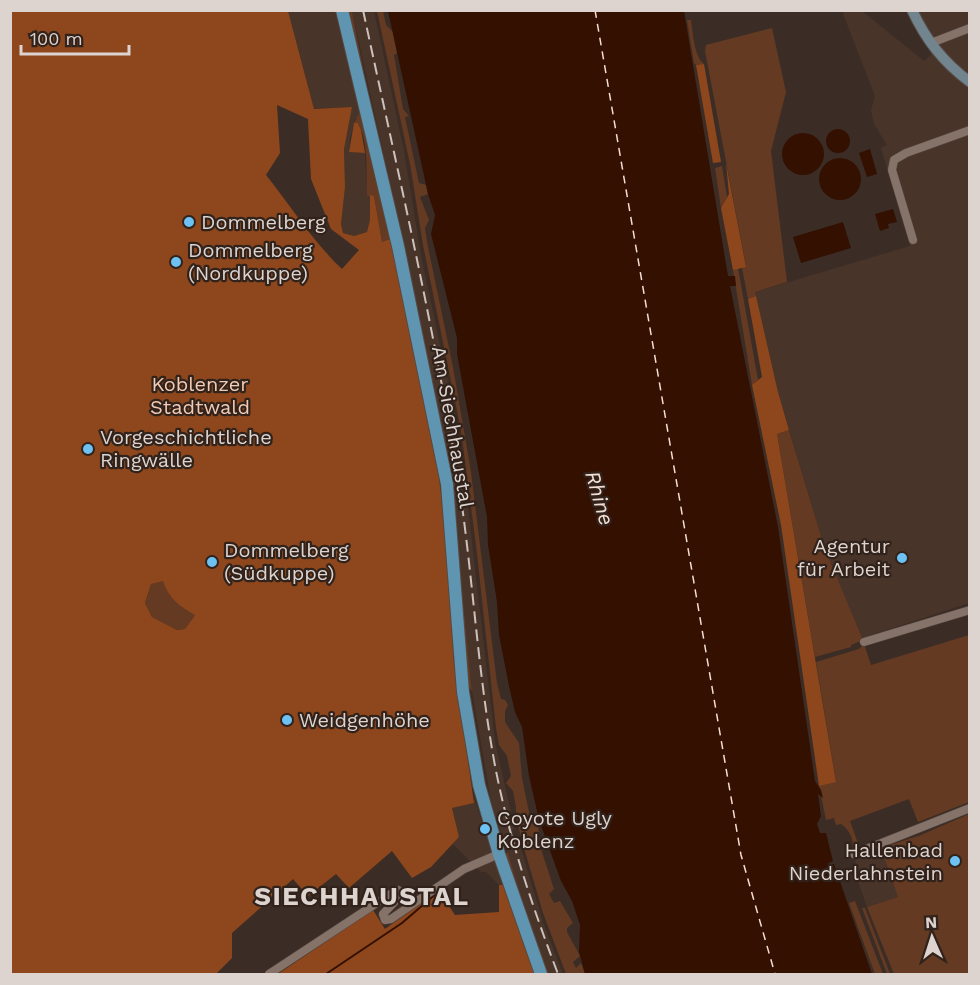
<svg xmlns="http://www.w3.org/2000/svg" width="980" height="985" font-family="'Work Sans',sans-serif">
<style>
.built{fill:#493429}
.green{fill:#643a23}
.forest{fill:#8e471c;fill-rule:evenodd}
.water{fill:#331000}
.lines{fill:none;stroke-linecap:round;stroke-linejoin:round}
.stream{stroke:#331000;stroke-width:2}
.ferry{stroke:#f4ded3;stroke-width:1.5;stroke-dasharray:8 6;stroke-linecap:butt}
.street-casing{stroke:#574a44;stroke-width:9}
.secondary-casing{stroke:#574a44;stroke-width:12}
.primary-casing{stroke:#574a44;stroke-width:14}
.street{stroke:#85736a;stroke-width:8}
.secondary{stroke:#72848e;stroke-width:10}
.primary{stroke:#5f95b1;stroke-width:12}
.rail{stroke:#ccc1bc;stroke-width:2;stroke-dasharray:12 6;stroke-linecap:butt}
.poi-dot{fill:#6dc2f3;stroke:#31231b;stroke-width:2}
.labels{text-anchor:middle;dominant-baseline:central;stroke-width:4.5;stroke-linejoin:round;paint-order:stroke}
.poi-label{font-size:20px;fill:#ded4cf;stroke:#31231b;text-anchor:start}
.park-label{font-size:20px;fill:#f3cab4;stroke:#31231b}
.street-label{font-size:20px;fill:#ded4cf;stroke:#31231b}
.water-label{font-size:21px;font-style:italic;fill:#f4ded3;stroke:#31231b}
.district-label{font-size:26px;font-weight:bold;letter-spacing:1.5px;fill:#ded4cf;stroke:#31231b}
</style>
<rect width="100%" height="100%" fill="#3b2d25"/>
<path class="built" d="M288 11H336L364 113 355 119 350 139 349 152 365 153 367 195H370V220L367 232 354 236 343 233 341 224 345 187 344 149 352 107 314 109Z
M352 11H374L404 151 421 255 454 411 468 507 495 742 515 829 512 830 515 839H518L543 922 563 974H549L521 897 491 801 472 691 443 437 417 306Z
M842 11H862L924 61 938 48 917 11H969V603L862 638 825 549 778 392 755 292 910 246 881 148 887 145 874 124 871 110 875 96Z
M474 798 503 885H499L486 872H481L453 844 459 837 452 808 473 803Z
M881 848 899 897 867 907 854 870 856 857Z"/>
<path class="green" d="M349 11H352C380 167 427 319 449 476Z
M377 11H383L386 25 393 32 397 53 394 55 403 109 409 116 405 117 419 183 426 185 428 194 420 197 429 220 425 228 427 242 453 367 471 472 497 683 501 699 505 700 508 705 505 711V722L519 743 522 778 531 822 538 825 539 832 534 842 536 844 540 837 541 849 554 889 549 894 554 903 560 901 573 923 567 928V932L580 956 573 962 576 968 581 963 585 974H566L543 913 526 855 516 818V807L513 791 506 783 511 776 507 756 499 745 496 728 476 545 461 430 423 245 410 164Z
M687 20H691C693 34 694 56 704 64L696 65 694 63Z
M772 28 786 92 771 151 787 282 755 292 756 296 748 299 742 268 746 266 705 51 706 45Z
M362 114 390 239 382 242 374 196H367C366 173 369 143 358 123H354L358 115Z
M722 166 727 197 721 208 715 168Z
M738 268 758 380 752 385 733 270Z
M789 430 825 549 863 640 851 645V647L815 657 777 434Z
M454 519 472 691 466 684Z
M163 580C167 597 180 608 195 615L185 629 177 630 152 617 145 603 151 584Z
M969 635V802L918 822 909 799 850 821 860 849 852 851C855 841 850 830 841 824L836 825 834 818 826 820 819 786 836 781 816 662 859 649 864 644 871 665Z
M969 814V974H894L867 907 898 897 881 848 921 835Z
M503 853H508L521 897 549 974H545Z
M855 901 883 974H875L849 903Z
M862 908H865L890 974H887Z"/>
<path class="forest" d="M10 11H288L314 109 352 107 344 149 345 187 341 224 343 233 354 236 367 232 370 220V195L374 196 382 242 390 239 436 453 444 519 454 664 474 803 452 808 459 837 431 867 412 878 392 851 349 888 336 874 308 896 293 879 232 933V958L216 974H11ZM277 105 308 119 311 179 331 229 359 250 342 269C312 241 291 206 266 175L280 153ZM163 581C167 597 181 608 195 615L185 629 177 630 152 617 145 603 151 584Z
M704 64 721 162 713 163 696 65Z
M354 123H358L361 130 365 153 349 152Z
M726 163 746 267 733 270 721 208 729 194Z
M756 296 778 392 789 430 777 434 836 782 819 786 781 525 752 385 762 377 748 299Z
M499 885H503L536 974H278L373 910 385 929 439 891 455 915 499 912Z"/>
<path class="water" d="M388 11H684L723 246 728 276H735L736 286H730L778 527 815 781 821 790 823 798 818 794 821 816 817 824 820 833H826L833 861 827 864H834L872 974H585L579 952 580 925 572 901 561 881 539 820 529 776 522 727 515 712 509 686 499 635 497 602 488 545 487 517 457 354V338L431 234 435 215 428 194Z
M826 141a12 12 0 1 1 24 0a12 12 0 1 1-24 0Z
M782 154a21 21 0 1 1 42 0a21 21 0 1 1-42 0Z
M870 149 877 174 867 177 859 153Z
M819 179a21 21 0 1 1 42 0a21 21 0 1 1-42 0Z
M893 209 897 222 888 224 889 228 880 231 875 214Z
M843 222 851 248 801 263 793 237Z"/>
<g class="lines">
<path class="stream" d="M326 974 402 923 446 885"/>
<path class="ferry" d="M595 10 741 855 775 974"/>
<defs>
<path id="street" d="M931 43 970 28
M913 240 892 170 894 160 906 153 970 130
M864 642 970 610
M854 854 970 808
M269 974 395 891 398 890 400 896 383 914 385 920 391 919 464 869 499 854"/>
<path id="secondary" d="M912 10C926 40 943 62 970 82"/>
<path id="primary" d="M342 10 398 246 447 484 463 692 479 785 499 854 541 974"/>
</defs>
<use href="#street" class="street-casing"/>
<use href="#secondary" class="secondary-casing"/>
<use href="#primary" class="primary-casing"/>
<use href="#street" class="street"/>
<use href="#secondary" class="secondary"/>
<use href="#primary" class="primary"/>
<path class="rail" d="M363 10C396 164 432 317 457 472 473 571 477 672 496 771 510 841 533 908 558 974"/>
</g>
<g class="poi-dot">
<circle cx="189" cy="222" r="6"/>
<circle cx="176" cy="262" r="6"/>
<circle cx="88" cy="449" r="6"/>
<circle cx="902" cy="558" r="6"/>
<circle cx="212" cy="562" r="6"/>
<circle cx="287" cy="720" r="6"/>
<circle cx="485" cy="829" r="6"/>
<circle cx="955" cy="861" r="6"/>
</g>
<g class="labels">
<g class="poi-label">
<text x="201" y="222">Dommelberg</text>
<text x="188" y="250">Dommelberg<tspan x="188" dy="23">(Nordkuppe)</tspan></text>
<text x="100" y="437">Vorgeschichtliche<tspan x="100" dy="23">Ringwälle</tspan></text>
<text x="890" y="546" text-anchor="end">Agentur<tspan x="890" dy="23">für Arbeit</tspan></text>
<text x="224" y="550">Dommelberg<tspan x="224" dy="23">(Südkuppe)</tspan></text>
<text x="299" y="720">Weidgenhöhe</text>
<text x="497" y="818">Coyote Ugly<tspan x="497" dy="23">Koblenz</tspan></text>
<text x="943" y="850" text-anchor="end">Hallenbad<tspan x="943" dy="23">Niederlahnstein</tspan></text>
</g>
<g class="park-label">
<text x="200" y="384">Koblenzer<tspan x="200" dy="23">Stadtwald</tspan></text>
</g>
<g class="street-label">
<text transform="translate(453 427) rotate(80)">Am Siechhaustal</text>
</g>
<g class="water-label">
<text transform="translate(600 498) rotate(74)">Rhine</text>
</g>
<g class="district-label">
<text x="362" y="896">SIECHHAUSTAL</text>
</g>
</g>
<rect width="980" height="985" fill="none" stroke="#ded4cf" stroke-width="24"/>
<g transform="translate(932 937) rotate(357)" stroke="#31231b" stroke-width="4.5" paint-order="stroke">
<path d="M0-4.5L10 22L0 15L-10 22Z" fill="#ded4cf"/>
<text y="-9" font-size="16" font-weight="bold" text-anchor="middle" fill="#ded4cf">N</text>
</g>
<path d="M21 45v9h108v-9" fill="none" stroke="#ded4cf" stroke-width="3"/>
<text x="30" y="45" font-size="18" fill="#ded4cf" stroke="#31231b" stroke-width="4.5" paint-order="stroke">100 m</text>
</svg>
